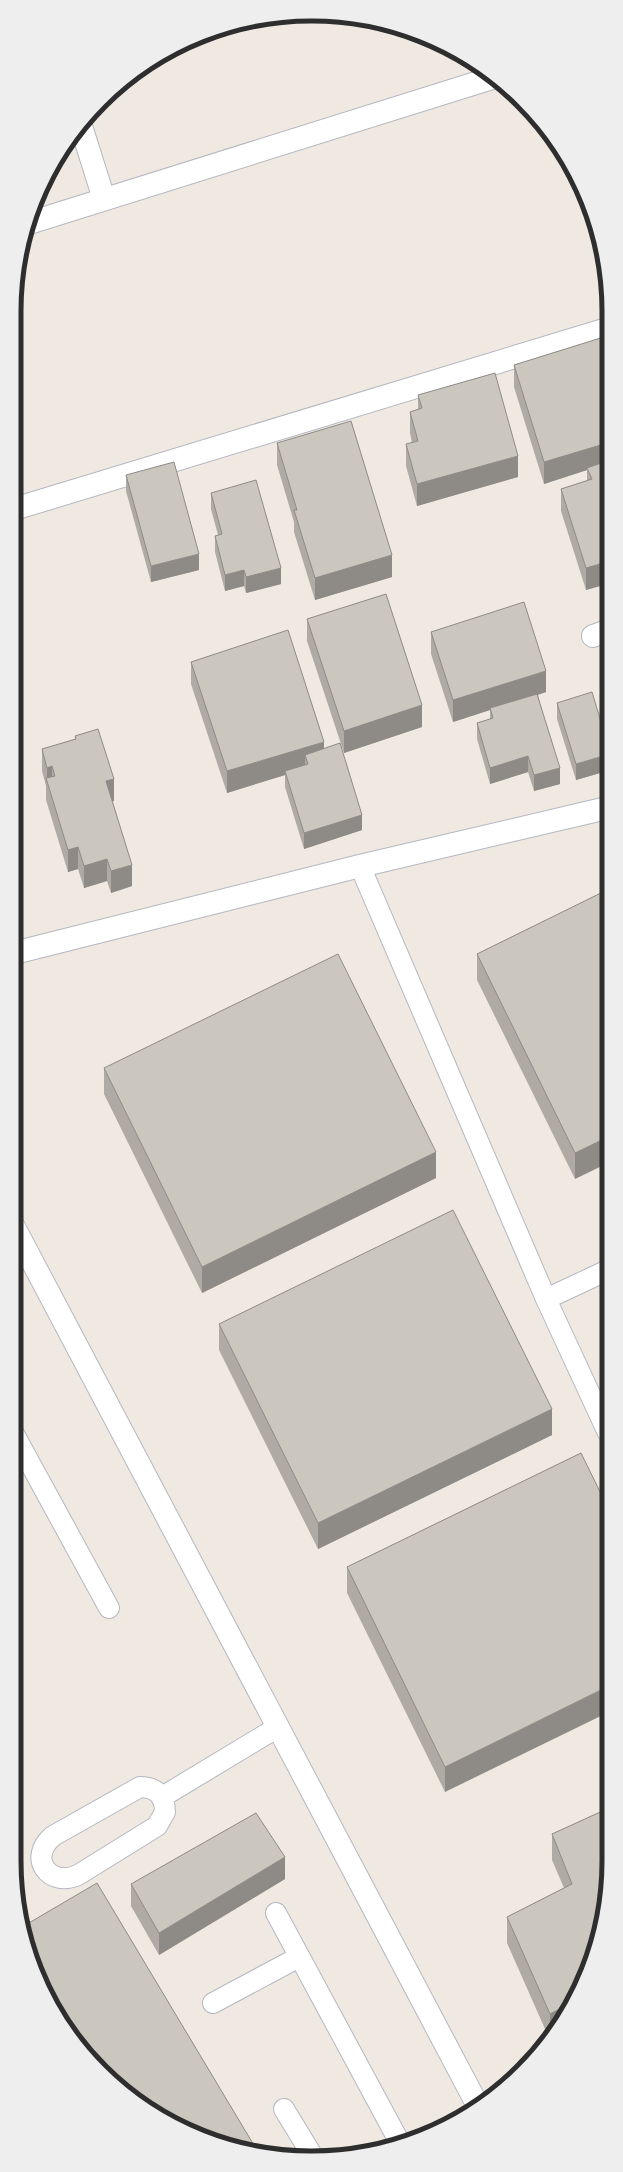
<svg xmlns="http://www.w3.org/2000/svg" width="623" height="2172" font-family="'Alegreya Sans',sans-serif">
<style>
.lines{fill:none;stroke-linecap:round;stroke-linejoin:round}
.service-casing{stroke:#b4b7c1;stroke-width:22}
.minor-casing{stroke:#b4b7c1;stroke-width:24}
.service{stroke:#fff;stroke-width:20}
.minor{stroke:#fff;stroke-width:22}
.wall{fill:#afaba4}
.shaded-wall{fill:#8e8b86}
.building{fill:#cbc7bf;stroke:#8e8b86}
.rim{fill:none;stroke:#2e2e2e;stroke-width:5}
</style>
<rect width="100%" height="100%" fill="#efe9e1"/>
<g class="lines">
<defs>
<path id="service" d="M360 866 546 1299 608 1433
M546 1299 608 1270
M14 1434 109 1608
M140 1787C156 1787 165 1796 165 1812L157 1826 78 1875C49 1888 27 1858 53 1836Z
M162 1797 278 1727
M276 1913 400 2143
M213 2003 299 1957
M284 2109 312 2155"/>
<path id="minor" d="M81 126 104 199
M29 223 492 78
M14 509 607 329
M593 636 607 631
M14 953 360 866 607 808
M14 1227 478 2106"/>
</defs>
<use href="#service" class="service-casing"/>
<use href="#minor" class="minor-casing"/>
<use href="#service" class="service"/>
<use href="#minor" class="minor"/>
</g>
<path class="wall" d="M607 336V584L586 590 561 511V489L587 481V470L544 484 514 387V365Z
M418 395 518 477 417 506 406 466V444L412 443 410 433V412L418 409Z
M277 443 392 577 315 600 294 532V522L277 465Z
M126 475 199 570 151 582 126 491Z
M211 493 281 584 246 593 244 586 225 591 215 552V536L218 535 211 509Z
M307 619 422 727 344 753 307 641Z
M431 632 546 692 538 695 560 784 534 791 528 772 490 784 477 739V723L490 719V710L453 722 431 654Z
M191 662 324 748 362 830 304 849 285 787V775L227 793 191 684Z
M557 703 607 742V771L576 780 557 719Z
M75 736 114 801H112L132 886 111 893 107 881 84 888 78 869 68 872 46 800V786L42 771V749L75 739Z
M607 890 575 1179 477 980V954Z
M104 1068 436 1178 202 1293 104 1094Z
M219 1324 552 1435 318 1549 219 1350Z
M581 1453 445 1792 347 1593V1567Z
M609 1808 569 2009 549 2038 507 1943V1917L564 1888 552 1860V1834Z
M285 1879 159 1955 131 1906V1884Z"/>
<path class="shaded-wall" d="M604 444V465L587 468V470L544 484V462Z
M518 456V477L417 506V484Z
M199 554V570L151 582V566Z
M392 555V577L315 600V578Z
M607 562V584L586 590V568Z
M281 568V584L246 593V577Z
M244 570V586L225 591V575Z
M546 671V692L491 710 490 708V710L453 722V700Z
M422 705V727L344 753V731Z
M324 742V764H308L305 755V770L285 771V775L227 793V771Z
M607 755V771L576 780V764Z
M528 756V772L490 784V768Z
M52 766V788L47 782V768Z
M560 768V784L534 791V775Z
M114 779V801L106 803V781Z
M362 815V830L304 849V833Z
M78 847V869L68 872V850Z
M107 859V881L84 888V866Z
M132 865V886L111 893V871Z
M608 1137V1163L575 1179V1153Z
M436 1152V1178L202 1293V1267Z
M552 1409V1435L318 1549V1523Z
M609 1686V1712L445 1792V1767Z
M285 1857V1879L159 1955V1933Z
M571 2003 569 2009 550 2036V2014Z"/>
<path class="building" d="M607 336V453L604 444 544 462 514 365Z
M495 373 518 456 417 484 406 444 418 441 410 412 422 408 418 395Z
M351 421 392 555 315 578 294 510H297L277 443Z
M607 461V562L586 568 561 489 592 479 587 468Z
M174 462 199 554 151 566 126 475Z
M256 480 281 568 246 577 244 570 225 575 215 536 222 534 211 493Z
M386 594 422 705 344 731 307 619Z
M524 602 546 671 453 700 431 632Z
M288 630 324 742 227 771 191 662Z
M592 692 607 742V755L576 764 557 703Z
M537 694 560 768 534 775 528 756 490 768 477 723 493 718 490 708Z
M98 729 114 779 106 781 132 865 111 871 107 859 84 866 78 847 68 850 46 778 55 776 52 766 47 768 42 749 76 739 75 736Z
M340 743 362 815 304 833 285 771 308 764 305 755Z
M607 890 608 1137 575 1153 477 954Z
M338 954 436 1152 202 1267 104 1068Z
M453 1210 552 1409 318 1523 219 1324Z
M581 1453 608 1508 609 1686 445 1767 347 1567Z
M609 1808V1860L603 1918 571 2003 550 2014 507 1917 572 1884 552 1834Z
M256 1813 285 1857 159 1933 131 1884Z
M97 1883 258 2152 234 2148 180 2127 131 2097 88 2057 37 1974 22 1927Z"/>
<path d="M0 0H623V2172H0ZM311 21H312A290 290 0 0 1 602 311V1861A290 290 0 0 1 312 2151H311A290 290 0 0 1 21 1861V311A290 290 0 0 1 311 21Z" fill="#eee" fill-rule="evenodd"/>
<path class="rim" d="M311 21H312A290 290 0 0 1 602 311V1861A290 290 0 0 1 312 2151H311A290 290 0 0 1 21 1861V311A290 290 0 0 1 311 21Z"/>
</svg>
